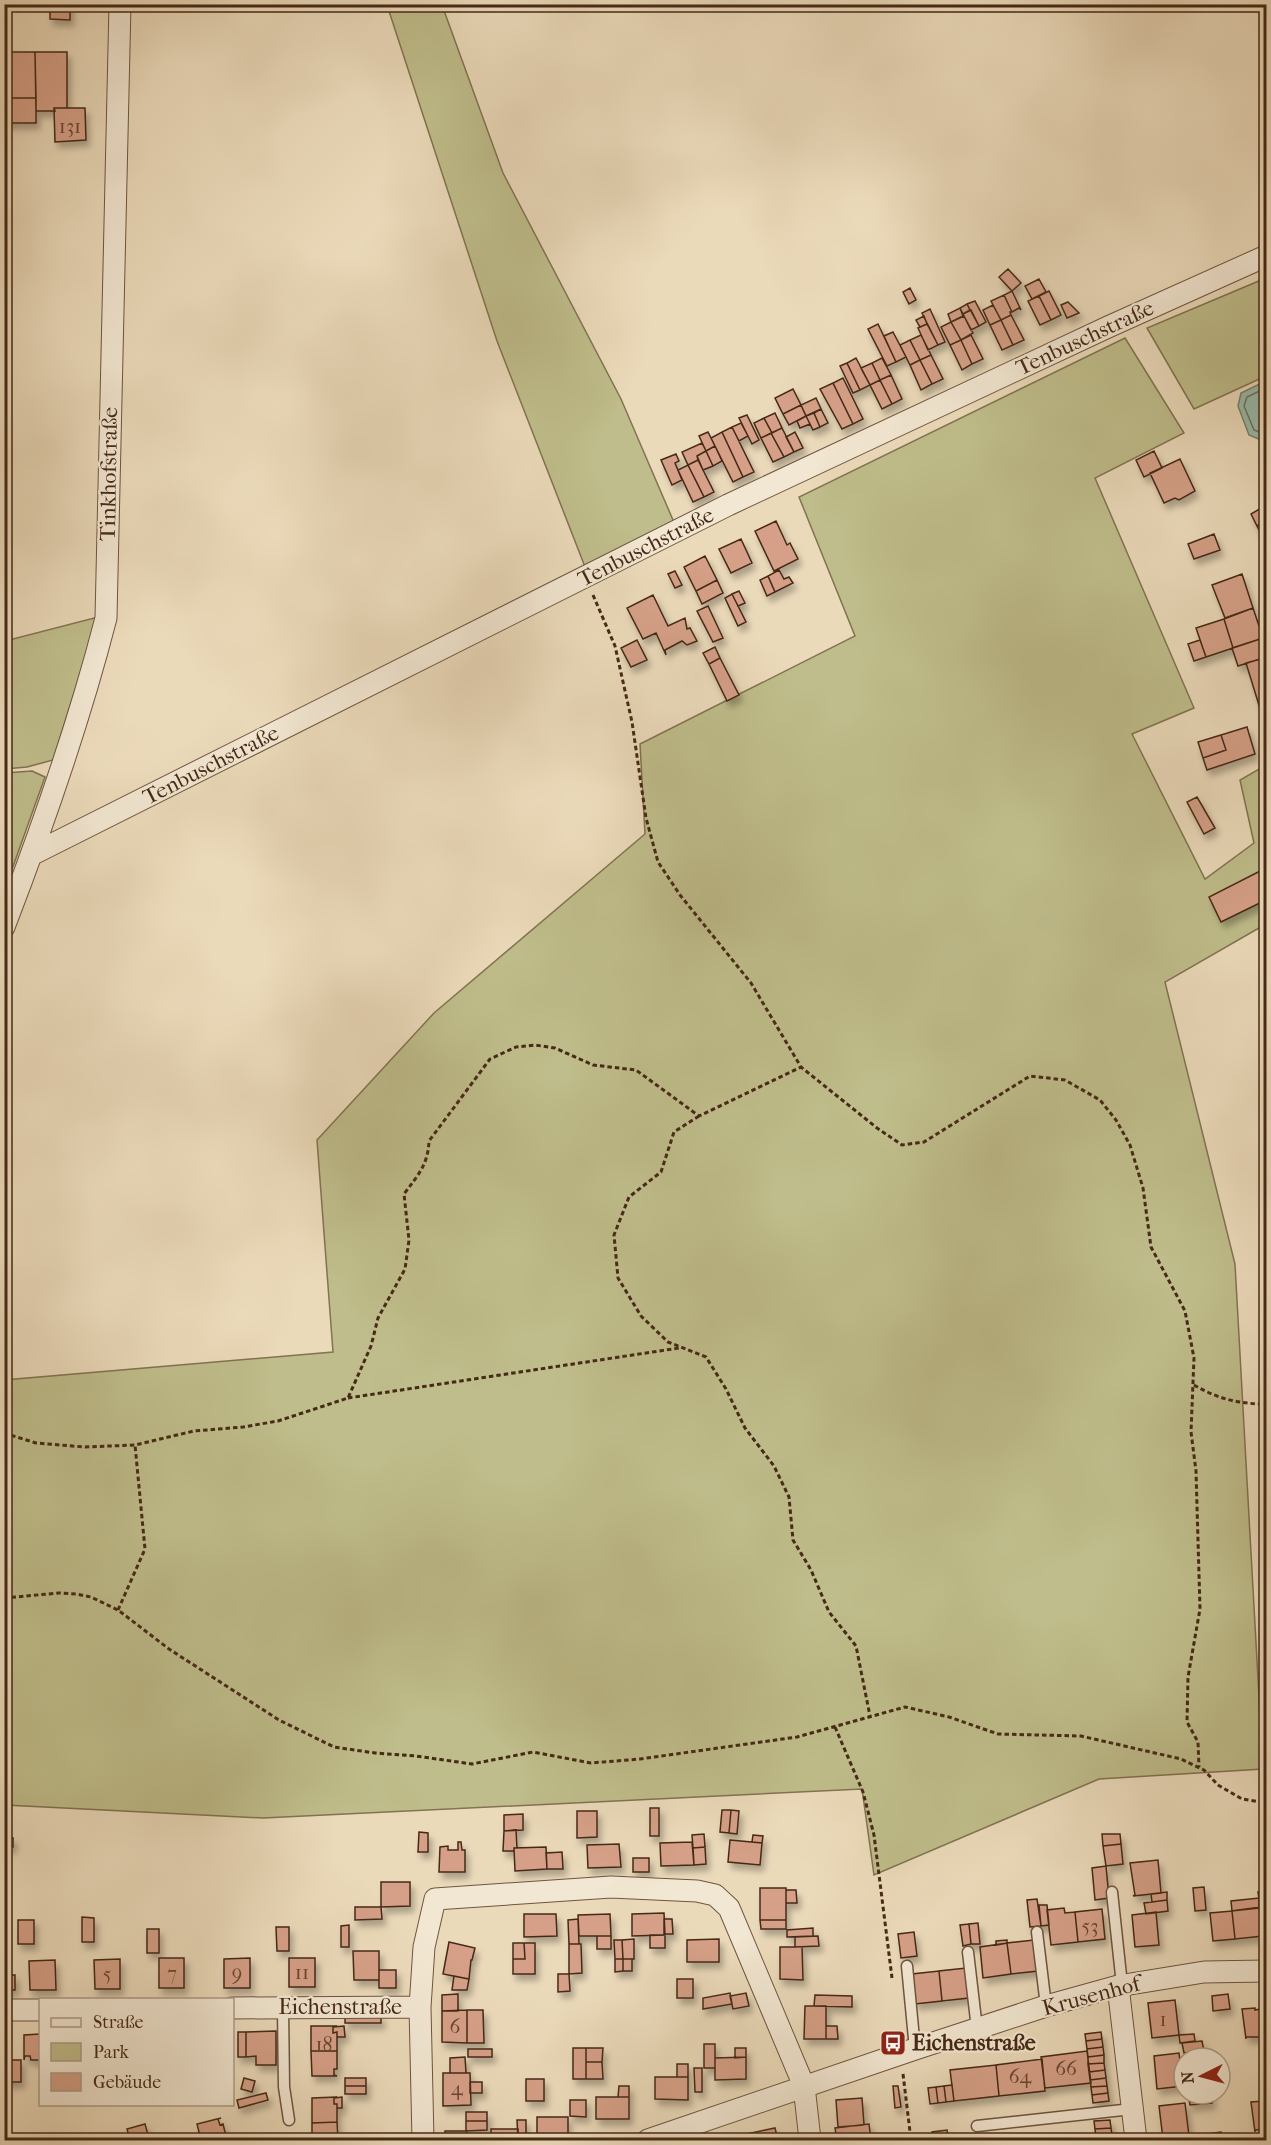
<svg xmlns="http://www.w3.org/2000/svg" width="1271" height="2145" font-family="'IM FELL French Canon',serif">
<style>
.green{fill:#bfbd8b;stroke:#827351;stroke-width:1.5}
.water{fill:#9ba;stroke:#78816f;stroke-width:1.5}
.lines{fill:none;stroke-linecap:round;stroke-linejoin:round}
.shore{stroke:#707260;stroke-width:1.5}
.building{fill:#d5a087;stroke:#462917;stroke-width:1.5;filter:url(#shadow)}
.lane-casing{stroke:#6f5540;stroke-width:13}
.street-casing{stroke:#6f5540;stroke-width:23}
.path{stroke:#462917;stroke-width:3;stroke-dasharray:4.5 3;stroke-linecap:butt}
.lane{stroke:#f2e7d2;stroke-width:10}
.street{stroke:#f2e7d2;stroke-width:21}
.labels{text-anchor:middle;dominant-baseline:central;stroke-width:4.5;stroke-linejoin:round;paint-order:stroke}
.number-label{font-size:20px;fill:#6a4733}
.street-label{font-size:22px;fill:#462917;stroke:#f2e7d2}
.poi-label{font-size:22px;font-weight:bold;fill:#462917;stroke:#f2e7d2;text-anchor:start}
</style>
<defs>
<filter id="shadow"><feDropShadow dx="3.5" dy="6" stdDeviation="3" flood-color="#0004"/></filter>
</defs>
<rect width="100%" height="100%" fill="#ebdaba"/>
<filter id="stains"><feTurbulence type="fractalNoise" baseFrequency=".00333" numOctaves="4"/><feColorMatrix values="0 0 0 0 .2 0 0 0 0 .09 0 0 0 0 .02 0 0 0 .5 -.17"/></filter>
<radialGradient id="worn" r=".72"><stop offset=".6" stop-color="#630" stop-opacity="0"/><stop offset="1" stop-color="#630" stop-opacity=".3"/></radialGradient>
<path class="green" d="M387 5H442L503 173 621 399 676 527 587 572 497 341Z
M1266 278V376L1194 409 1147 328Z
M1125 338 1184 433 1095 478 1194 708 1132 734 1205 879 1254 843 1240 780 1266 765V924L1165 982 1235 1264 1263 1769 1099 1779 874 1875 862 1789 263 1818 5 1805 4 1380 333 1352 317 1140 434 1013 645 834 640 744 855 636 799 497Z
M98 617 53 760 27 767 5 769V641Z
M32 771 45 777 5 889V773Z"/>
<path class="water" d="M1266 381V439L1263 441 1249 435 1238 406 1241 393Z"/>
<g class="lines">
<path class="shore" d="M1266 388 1247 397 1244 406 1254 430 1266 434"/>
</g>
<path class="building" d="M50 4H70V20L50 19Z
M10 52H35L36 98H10Z
M35 52H67V108H54L55 111H36Z
M4 98H36V123H4Z
M54 108H85L86 140 55 142Z
M1008 269 1021 283 1012 291 999 277Z
M1039 279 1046 292 1032 299 1025 286Z
M910 288 916 300 909 304 903 292Z
M1012 291 1021 310 1019 308 1012 312 1004 295Z
M1049 291 1061 315 1051 320 1039 296Z
M1004 295 1012 312H1010L1011 315 1001 320 991 301Z
M1039 296 1051 320 1040 325 1028 301Z
M975 301 986 322 979 326 967 304Z
M1068 302 1079 313 1067 318 1061 305Z
M967 304 970 310 963 314 960 308Z
M993 305 1001 320 990 325 983 310Z
M960 308 963 316 951 322 948 314Z
M930 309 945 342 938 345 922 313Z
M971 310 979 326 971 330 963 314Z
M1011 315 1024 340 1013 345 1001 320Z
M924 316 927 324 920 327 916 320Z
M964 316 973 333 961 340 951 322Z
M1001 320 1013 345 1002 350 990 325Z
M951 322 961 340 950 345 941 327Z
M878 324 896 362 887 366 868 329Z
M927 324 938 345 928 350 918 328Z
M893 332 906 357 896 362 884 336Z
M921 335 931 355 920 360 910 340Z
M971 335 983 359 972 364 961 340Z
M910 340 920 360 910 365 900 345Z
M961 340 972 364 962 370 950 345Z
M931 355 943 379 932 384 920 360Z
M856 358 870 385 860 390 847 363Z
M882 358 891 375 880 380 872 363Z
M920 360 932 384 921 390 910 365Z
M847 363 860 390 853 393 840 366Z
M872 363 880 380 870 385 861 368Z
M891 375 902 399 892 404 880 380Z
M843 378 863 419 853 424 833 383Z
M880 380 892 404 882 409 870 385Z
M833 383 853 424 842 429 820 389Z
M793 389 801 405 783 414 775 398Z
M816 398 821 409 806 416 801 405Z
M801 405 806 416 789 425 783 414Z
M821 409 828 423 820 427 814 413Z
M775 413 782 428 772 433 764 418Z
M814 413 820 427 813 430 806 416Z
M747 415 759 440 752 444 739 418Z
M806 416 810 424 800 428 797 421Z
M764 418 772 433 761 438 754 423Z
M741 423 748 436 739 441 732 427Z
M732 427 754 472 743 477 722 432Z
M782 428 794 452 784 457 771 433Z
M708 432 715 446 706 451 699 436Z
M722 432 743 477 733 482 711 438Z
M795 432 803 448 794 452 786 437Z
M771 433 784 457 773 462 761 438Z
M702 443 706 451 697 456 698 460 688 465 682 452Z
M715 446 722 461 713 466 706 451Z
M706 451 713 466 703 470 697 456Z
M1154 451 1162 468 1144 477 1136 460Z
M676 454 679 461 675 463 682 480 672 485 661 460Z
M1180 459 1195 491 1179 500 1175 498 1164 503 1150 473Z
M698 460 714 492 704 497 688 465Z
M688 465 704 497 693 502 678 470Z
M1266 505V521L1257 526 1251 514Z
M776 521 787 545 790 543 798 559 774 571 755 531Z
M1266 521V540L1265 541 1257 526Z
M1214 534 1220 550 1194 559 1188 544Z
M741 539 752 563 731 573 719 549Z
M705 556 717 580 696 591 684 567Z
M779 570 784 579 789 577 793 583 775 592 768 576Z
M675 571 682 585 675 588 668 574Z
M1242 574 1253 608 1225 618 1212 585Z
M768 576 775 592 767 596 760 580Z
M717 580 723 593 702 604 696 591Z
M739 591 745 603 738 606 732 594Z
M732 594 746 622 738 626 725 598Z
M653 595 668 626 685 618 687 629 690 628 697 641 687 645 682 641 665 650 666 655 656 633 643 639 627 608Z
M708 606 723 638 713 642 697 611Z
M1253 608 1263 638 1233 648 1224 619Z
M1224 619 1233 648 1206 657 1196 628Z
M1263 638 1266 657 1238 666 1232 648Z
M637 640 647 660 631 667 621 648Z
M1200 640 1206 657 1194 661 1188 644Z
M715 647 720 658 709 664 703 653Z
M720 658 739 695 727 701 709 664Z
M1261 659 1266 676V728L1246 663Z
M1247 727 1255 754 1207 770 1203 758 1226 750 1221 735Z
M1221 735 1226 750 1203 758 1198 742Z
M1197 797 1215 828 1204 834 1187 802Z
M1266 868V900L1221 922 1209 897Z
M650 1808H659V1836H650Z
M722 1810H731L729 1833 720 1832Z
M731 1810 739 1811 737 1834 729 1833Z
M577 1811H597V1837L577 1838Z
M523 1814V1830L504 1831V1815Z
M516 1830 517 1848H514V1851H503L504 1831Z
M419 1832 428 1833V1852H418Z
M704 1834 705 1847 693 1848 692 1835Z
M1102 1834H1120L1121 1844 1103 1846Z
M753 1835 763 1836 762 1843 752 1842Z
M4 1837 13 1838V1847L4 1846Z
M730 1840 762 1843 760 1865 728 1862Z
M458 1842H461L462 1850H465V1872H439L440 1847 448 1846V1850H458Z
M692 1842 694 1865 661 1866 660 1843Z
M619 1844 621 1867 588 1868 587 1845Z
M1121 1844 1123 1864 1106 1866 1103 1846Z
M546 1847 547 1869 515 1871 514 1848Z
M705 1847 706 1864 694 1865 693 1848Z
M562 1852 563 1869H547L546 1853Z
M633 1858H649V1872H633Z
M1158 1860 1161 1893 1133 1896 1135 1895 1130 1863Z
M1106 1866 1109 1898 1095 1900 1092 1868Z
M381 1882H410V1906L381 1907Z
M1204 1887 1206 1910 1195 1911 1193 1888Z
M760 1888H786V1920H760Z
M786 1890H796L797 1903H786Z
M1266 1891V1913L1261 1914 1258 1892Z
M1167 1892V1900L1152 1902 1151 1894Z
M1259 1898V1908L1232 1911 1231 1901Z
M1037 1899 1041 1926 1030 1927 1027 1900Z
M1167 1900 1168 1911 1146 1914 1144 1903Z
M1039 1905H1047L1049 1925 1041 1926Z
M355 1907H381L382 1919 355 1920Z
M1260 1907 1263 1936 1235 1939 1232 1911Z
M1064 1908 1065 1913 1075 1912 1078 1942 1051 1945 1047 1910Z
M1102 1909 1105 1939 1078 1942 1075 1912Z
M1232 1911 1235 1939 1213 1941 1210 1913Z
M1156 1912 1159 1945 1135 1947 1132 1915Z
M664 1913 665 1935 632 1936V1914Z
M524 1914H556L557 1936 524 1937Z
M610 1914 611 1936H579L578 1915Z
M82 1917 94 1918V1942H82Z
M578 1919 579 1944H569L568 1920Z
M664 1919H672L673 1934H664Z
M18 1920H34V1944H18Z
M760 1920H786V1929H761Z
M978 1923 980 1944H971L969 1924Z
M969 1924 971 1944 963 1946 960 1925Z
M349 1925V1947H341V1926Z
M276 1927H289V1951H277Z
M813 1928V1936L787 1937V1930Z
M147 1929H159V1953H147Z
M914 1932 917 1956 901 1958 898 1934Z
M650 1935H665V1948H650Z
M597 1936H611V1949H597Z
M818 1936 819 1946 795 1947V1937Z
M634 1939V1959H623L622 1940Z
M719 1939V1962H687V1940Z
M614 1940H622L623 1959H615Z
M1007 1940V1943L996 1945V1941Z
M1034 1940 1038 1971 1011 1974 1007 1943Z
M449 1942 475 1948 472 1960H471L469 1979 443 1974Z
M513 1943H524L525 1959H513Z
M524 1943H535V1974H513V1959H525Z
M1007 1943 1011 1974 983 1978 980 1947Z
M569 1944H581L582 1973 569 1974Z
M780 1947H802L803 1980 780 1979Z
M353 1951H379V1980H354Z
M159 1958H184V1988H159Z
M250 1958V1988H224V1959Z
M289 1958H315V1987H289Z
M120 1959V1989H95L94 1960Z
M615 1959H623V1971L615 1972Z
M623 1959H632V1971H623Z
M55 1960 56 1990H30L29 1961Z
M966 1968 969 1998 942 2001 939 1971Z
M379 1970H396V1988H379Z
M939 1971 942 2001 915 2004 912 1974Z
M558 1974H569L570 1991 558 1992Z
M4 1975H15V1990H4Z
M454 1976 469 1979 467 1990H452Z
M677 1979H693V1998H677Z
M730 1993 732 2004 703 2009V1998Z
M746 1993 749 2006 733 2009 730 1996Z
M458 1994V2011H442V1995Z
M1228 1994 1230 2009 1213 2011 1212 1996Z
M815 1995 852 1996V2007L814 2006Z
M1175 2000 1179 2035 1152 2038 1148 2003Z
M805 2006H826V2039H804Z
M1255 2008V2010L1266 2008V2037H1246V2039L1242 2009Z
M467 2010V2043L442 2042V2011Z
M467 2010H483L484 2043H467Z
M345 2015H381V2023H345Z
M311 2026H337L333 2027V2033L337 2032V2051H311Z
M344 2026 345 2037H337V2032L333 2033V2027Z
M826 2026H837L838 2039H826Z
M276 2031V2065H256V2056L246 2057V2032Z
M238 2032H246V2057H238Z
M1101 2032 1102 2039 1086 2041 1085 2034Z
M40 2034V2060H31L30 2056H25L24 2060V2035Z
M1194 2034 1195 2041 1180 2043 1179 2035Z
M1102 2039 1103 2047 1087 2049 1086 2041Z
M1202 2041 1204 2051 1184 2053 1182 2043Z
M704 2044H715V2068H704Z
M1103 2047 1104 2055 1088 2057 1087 2049Z
M573 2048H586V2079H573Z
M586 2048H603L602 2062H586Z
M735 2048H746V2057L735 2058Z
M468 2049H492V2057H468Z
M311 2051H337V2069H334V2075L337 2076H312Z
M1087 2051 1091 2083 1045 2088 1041 2057Z
M1179 2053 1183 2086 1157 2089 1154 2056Z
M1104 2055V2063L1088 2064V2057Z
M465 2057 466 2073H450V2058Z
M746 2057V2079L715 2080V2058Z
M1042 2059 1045 2091 999 2096 996 2065Z
M4 2060H11V2082H4Z
M11 2060H21V2082H11Z
M586 2062H602L603 2079H586Z
M1104 2063 1105 2070 1089 2072 1088 2064Z
M677 2064H688V2077H677Z
M996 2065 999 2096 954 2101 950 2070Z
M694 2068H702V2092H695Z
M1105 2070 1106 2078 1090 2080 1089 2072Z
M443 2073H470L471 2105 443 2106Z
M655 2077H688V2100L655 2099Z
M244 2078 255 2081 252 2092 241 2089Z
M345 2078H366V2086H345Z
M1106 2078 1107 2086 1091 2087 1090 2080Z
M526 2079H544V2101H526Z
M470 2082H482V2093H470Z
M952 2085 954 2101 946 2102 944 2086Z
M345 2086H366V2094H345Z
M619 2086H629V2097H618Z
M893 2086H898L901 2107 895 2108Z
M944 2086 946 2102 938 2103 936 2087Z
M1107 2086 1108 2093 1092 2095 1091 2087Z
M936 2087 938 2103 930 2104 928 2088Z
M266 2093 268 2100 239 2108 237 2100Z
M1108 2093 1109 2101 1093 2103 1092 2095Z
M1188 2094H1211L1212 2103 1190 2105Z
M337 2097 334 2098V2104H337V2122L312 2123V2098Z
M342 2097V2108H337V2104H334V2098Z
M596 2097H629V2119H596Z
M862 2098 864 2125 838 2127 836 2100Z
M570 2100H586V2117L570 2116Z
M1264 2101 1266 2102V2131V2129L1255 2130V2132L1251 2102Z
M1185 2103 1189 2136 1163 2139 1159 2106Z
M466 2112H487V2121H466Z
M537 2117H568V2139H537Z
M221 2118 218 2119 220 2125 223 2124 227 2140H201L197 2124Z
M517 2120H526V2139H518Z
M1110 2120 1111 2128 1095 2129 1094 2121Z
M466 2121H487V2130L466 2131Z
M337 2122 338 2140H312V2123Z
M145 2124 148 2135 130 2140 127 2129Z
M869 2124 871 2140H837L835 2128Z
M775 2128 778 2140H753L751 2133Z
M1111 2128 1112 2135 1096 2137 1095 2129Z
M491 2129H518V2140H491Z
M947 2130 948 2138 933 2140 932 2132Z
M445 2131H467V2140H445Z
M1221 2132 1222 2140H1199V2135Z
M751 2133 753 2140H728L727 2138Z
M1112 2135 1113 2140H1097L1096 2137Z"/>
<g class="lines">
<defs>
<path id="lane" d="M1112 1892 1122 1985
M1037 1932 1046 2006
M968 1952 977 2029
M907 1966 915 2049
M283 2008 284 2087 289 2120
M977 2126 1132 2109"/>
<path id="street" d="M33 854 728 505 1108 327 1266 256
M4 927C43 826 79 723 106 618L120 4
M1118 1986 1136 2140
M420 2007 423 2140
M232 2008 420 2007 424 1947 435 1899 611 1887 697 1891 715 1895 729 1908 804 2086 810 2140
M4 2010H40
M648 2140 915 2049 1046 2006 1118 1986 1204 1972 1266 1971"/>
</defs>
<use href="#lane" class="lane-casing"/>
<use href="#street" class="street-casing"/>
<path class="path" d="M593 595 615 646 632 722 646 818 658 862 680 895 751 983 801 1067 877 1128 902 1145 924 1142 1030 1076 1065 1080 1100 1100 1116 1120 1130 1145 1143 1188 1151 1247 1185 1311 1194 1358 1191 1432 1196 1471 1200 1609 1188 1677 1187 1722 1198 1742 1199 1767
M699 1116 674 1132 661 1172 629 1197 614 1235 618 1278 641 1316 668 1342 706 1357 726 1389 745 1428 774 1466 789 1497 793 1540 811 1570 829 1612 856 1646 870 1716
M1194 1385C1218 1399 1239 1404 1266 1404
M348 1398 679 1348
M4 1433 36 1443 85 1447 135 1445 194 1431 243 1427 278 1421 348 1398 371 1346 378 1318 405 1269 409 1240 404 1194C418 1175 428 1165 429 1141L490 1059 516 1047 535 1045 555 1048 593 1065 636 1070 699 1116 801 1067
M4 1598 59 1593 76 1594 91 1597 118 1610 169 1649 279 1720 334 1747 375 1753 416 1756 472 1764 533 1752 591 1763 640 1759 797 1737 905 1707 949 1717 998 1734 1081 1736 1181 1759 1204 1770 1218 1785 1242 1799 1266 1803
M118 1610 145 1549 135 1445
M835 1727 863 1792 874 1835 892 1978
M903 2074 911 2140"/>
<use href="#lane" class="lane"/>
<use href="#street" class="street"/>
</g>
<defs>
<symbol id="bus-square" viewBox="-11 -11 22 22"><rect x="-9" y="-9" width="18" height="18" rx="4" fill="#8f2418" stroke="#f2e7d2"/><path d="M-5-6H5V4H4V6H2V4H-2V6H-4V4H-5ZM-3.5-4V0h7V-4ZM-3.5 1.2v1.5H-2V1.2ZM2 1.2v1.5H3.5V1.2Z" fill="#fff"/></symbol>
</defs>
<g fill-rule="evenodd">
<use href="#bus-square" x="878" y="2028" width="30" height="30"/>
</g>
<g class="labels">
<g class="number-label">
<text x="70" y="126">131</text>
<text x="1090" y="1926">53</text>
<text x="302" y="1972">11</text>
<text x="172" y="1973">7</text>
<text x="237" y="1973">9</text>
<text x="107" y="1974">5</text>
<text x="1163" y="2019">1</text>
<text x="455" y="2026">6</text>
<text x="324" y="2044">18</text>
<text x="1066" y="2068">66</text>
<text x="1020" y="2076">64</text>
<text x="457" y="2088">4</text>
</g>
<g class="street-label">
<text transform="translate(1085 338) rotate(-25)">Tenbuschstraße</text>
<text transform="translate(109 474) rotate(-89)">Tinkhofstraße</text>
<text transform="translate(646 547) rotate(-27)">Tenbuschstraße</text>
<text transform="translate(211 765) rotate(-27)">Tenbuschstraße</text>
<text transform="translate(1091 1996) rotate(-15)">Krusenhof</text>
<text x="340" y="2007">Eichenstraße</text>
</g>
<g class="poi-label">
<text x="912" y="2043">Eichenstraße</text>
</g>
</g>
<rect width="1271" height="2145" fill="none" stroke="#ebdaba" stroke-width="24"/>
<rect x="6" y="6" width="1259" height="2133" fill="none" stroke="#462917" stroke-width="3"/>
<rect x="12" y="12" width="1247" height="2121" fill="none" stroke="#462917" stroke-width="1.5"/>
<rect x="39" y="1998" width="195" height="108" fill="#f2e7d2" stroke="#ad9b87" stroke-width="1.5"/>
<rect x="51" y="2018" width="30" height="9" fill="#f2e7d2" stroke="#ad9b87" stroke-width="1.5"/>
<text x="93" y="2028" font-size="18" fill="#462917">Straße</text>
<rect x="51" y="2043" width="30" height="18" fill="#bfbd8b" stroke="#ad9b87" stroke-width="1.5"/>
<text x="93" y="2058" font-size="18" fill="#462917">Park</text>
<rect x="51" y="2073" width="30" height="18" fill="#d5a087" stroke="#ad9b87" stroke-width="1.5"/>
<text x="93" y="2088" font-size="18" fill="#462917">Gebäude</text>
<g transform="translate(1202 2076) rotate(264)"><circle r="28" fill="#f2e7d2" stroke="#ad9b87" stroke-width="1.5"/>
<path d="M0-4.5L10 22L0 15L-10 22Z" fill="#8f2418"/>
<text y="-9" font-size="16" font-weight="bold" text-anchor="middle" fill="#462917">N</text>
</g>
<rect width="100%" height="100%" filter="url(#stains)"/>
<rect width="100%" height="100%" fill="url(#worn)"/>
</svg>
